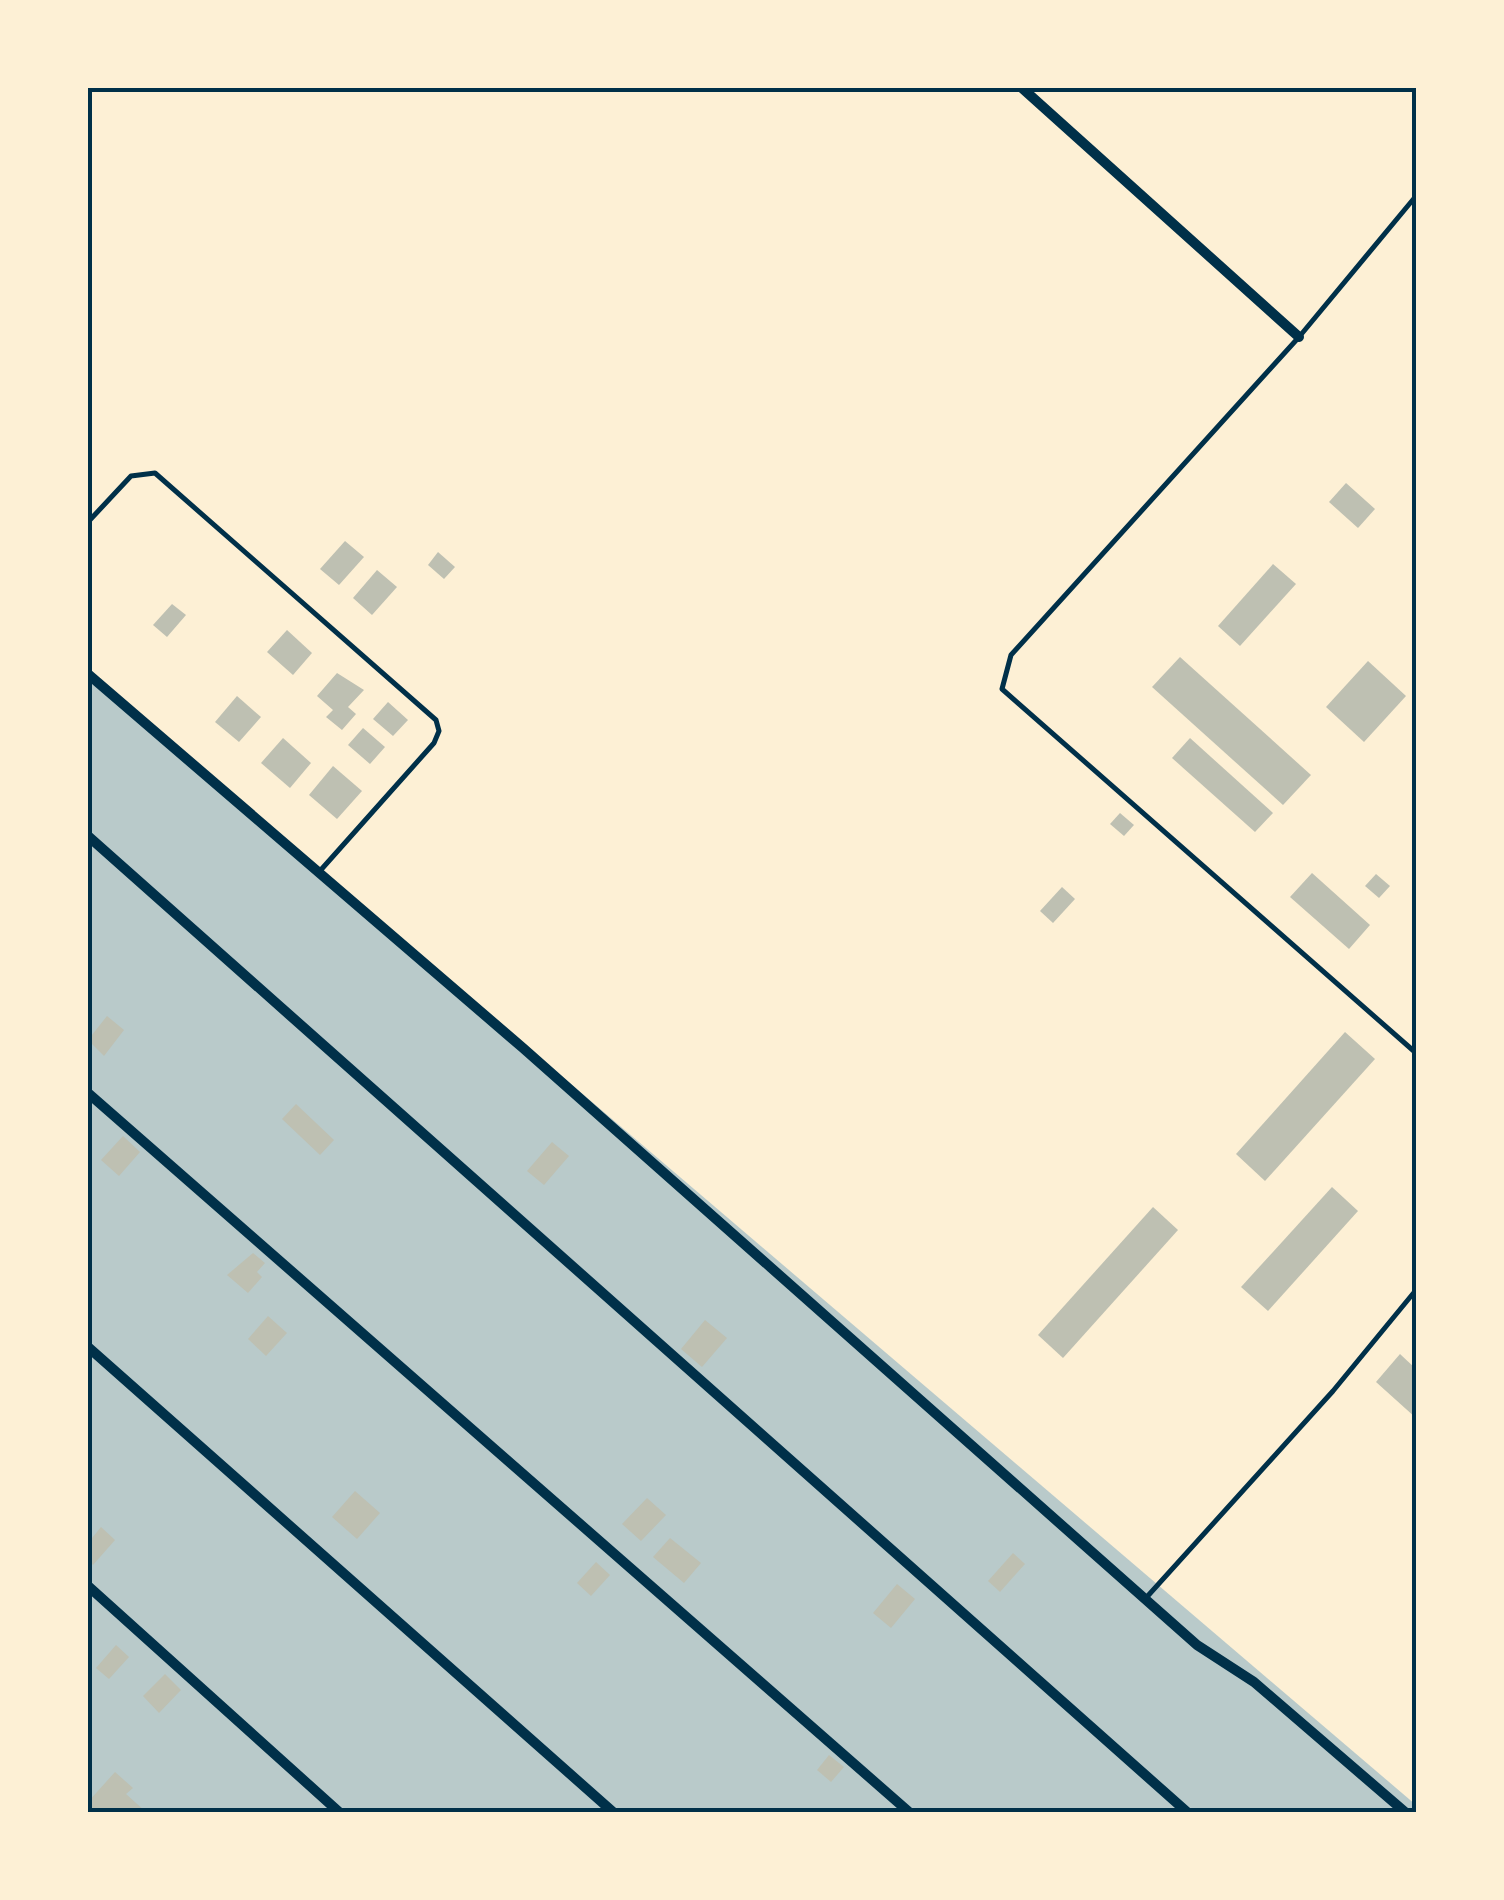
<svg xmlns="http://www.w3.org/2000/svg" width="1504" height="1900" font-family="'DejaVu Sans',sans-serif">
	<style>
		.green { fill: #b9caca }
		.building { fill: #bec0b2 }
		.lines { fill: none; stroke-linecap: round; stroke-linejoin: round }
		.service { stroke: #003049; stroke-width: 5 }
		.minor { stroke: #003049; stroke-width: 10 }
		.neatline { fill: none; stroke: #003049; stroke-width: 4 }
	</style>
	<rect width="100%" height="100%" fill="#fdf0d5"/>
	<polygon class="green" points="88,672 1416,1805 1416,1812 88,1812"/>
	<g class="building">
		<polygon points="1346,483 1375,509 1358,528 1329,502"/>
		<polygon points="345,541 364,557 339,585 320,569"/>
		<polygon points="438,552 455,567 444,579 428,565"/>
		<polygon points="1273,564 1296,584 1240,646 1218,626"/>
		<polygon points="377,570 397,587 372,615 353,598"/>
		<polygon points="172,604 186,615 167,637 153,625"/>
		<polygon points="287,630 312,653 293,675 267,652"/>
		<polygon points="1180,657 1311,775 1283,805 1152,687"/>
		<polygon points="1368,661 1406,696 1364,742 1326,707"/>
		<polygon points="337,673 364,690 348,707 356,714 342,730 326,717 333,710 317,696"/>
		<polygon points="237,696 261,717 239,742 215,722"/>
		<polygon points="388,702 408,720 393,736 373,719"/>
		<polygon points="363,728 385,747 370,764 348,745"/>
		<polygon points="283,738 311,763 290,788 261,763"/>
		<polygon points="1190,738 1273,813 1255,832 1172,758"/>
		<polygon points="333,766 362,791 337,819 309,795"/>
		<polygon points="1120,813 1134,825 1124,836 1110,824"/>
		<polygon points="1312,873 1370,925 1349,949 1290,897"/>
		<polygon points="1376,874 1390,886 1379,898 1365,886"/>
		<polygon points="1062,887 1075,899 1053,923 1040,911"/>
		<polygon points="107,1016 124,1030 104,1056 88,1040"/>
		<polygon points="1345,1032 1375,1059 1265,1181 1236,1154"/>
		<polygon points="296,1104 334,1140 320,1155 282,1119"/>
		<polygon points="123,1136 140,1152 119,1176 101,1160"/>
		<polygon points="552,1142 569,1156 544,1185 527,1171"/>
		<polygon points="1332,1187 1358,1211 1268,1311 1241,1287"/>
		<polygon points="1153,1207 1178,1230 1063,1358 1038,1335"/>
		<polygon points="253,1253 265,1263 257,1272 262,1277 248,1293 227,1275"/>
		<polygon points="268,1316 287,1333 266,1356 248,1339"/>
		<polygon points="705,1320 727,1338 702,1367 681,1349"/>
		<polygon points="1400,1354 1416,1369 1416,1418 1376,1382"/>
		<polygon points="355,1491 380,1513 357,1539 332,1517"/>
		<polygon points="647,1498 666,1515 641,1541 622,1524"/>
		<polygon points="101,1527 115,1540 93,1565 88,1560 88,1543"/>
		<polygon points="670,1538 701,1563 684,1583 653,1557"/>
		<polygon points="1013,1553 1025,1564 1000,1592 988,1581"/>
		<polygon points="596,1562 610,1575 591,1596 577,1583"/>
		<polygon points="897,1584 915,1599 891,1628 873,1613"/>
		<polygon points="116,1645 129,1657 109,1679 96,1668"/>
		<polygon points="165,1674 181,1690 159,1713 143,1696"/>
		<polygon points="829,1755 844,1767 831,1782 817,1770"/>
		<polygon points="115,1772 133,1788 126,1794 146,1812 88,1812 88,1802"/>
	</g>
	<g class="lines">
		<g class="service">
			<polyline points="1416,196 1299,337 1011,655 1002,689 1416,1053"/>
			<polyline points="88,522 131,476 155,473 436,720 439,731 434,743 319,872"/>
			<polyline points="1145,1599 1333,1391 1416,1290"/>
		</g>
		<g class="minor">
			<polyline points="1022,88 1299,337"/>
			<polyline points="88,674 523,1048 1197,1645 1254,1682 1405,1812"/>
			<polyline points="88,836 1187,1812"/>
			<polyline points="88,1093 909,1812"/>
			<polyline points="88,1347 613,1812"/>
			<polyline points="88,1586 339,1812"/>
		</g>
	</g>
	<rect width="1504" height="1900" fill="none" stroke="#fdf0d5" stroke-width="180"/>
	<rect x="90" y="90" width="1324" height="1720" class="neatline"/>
</svg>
